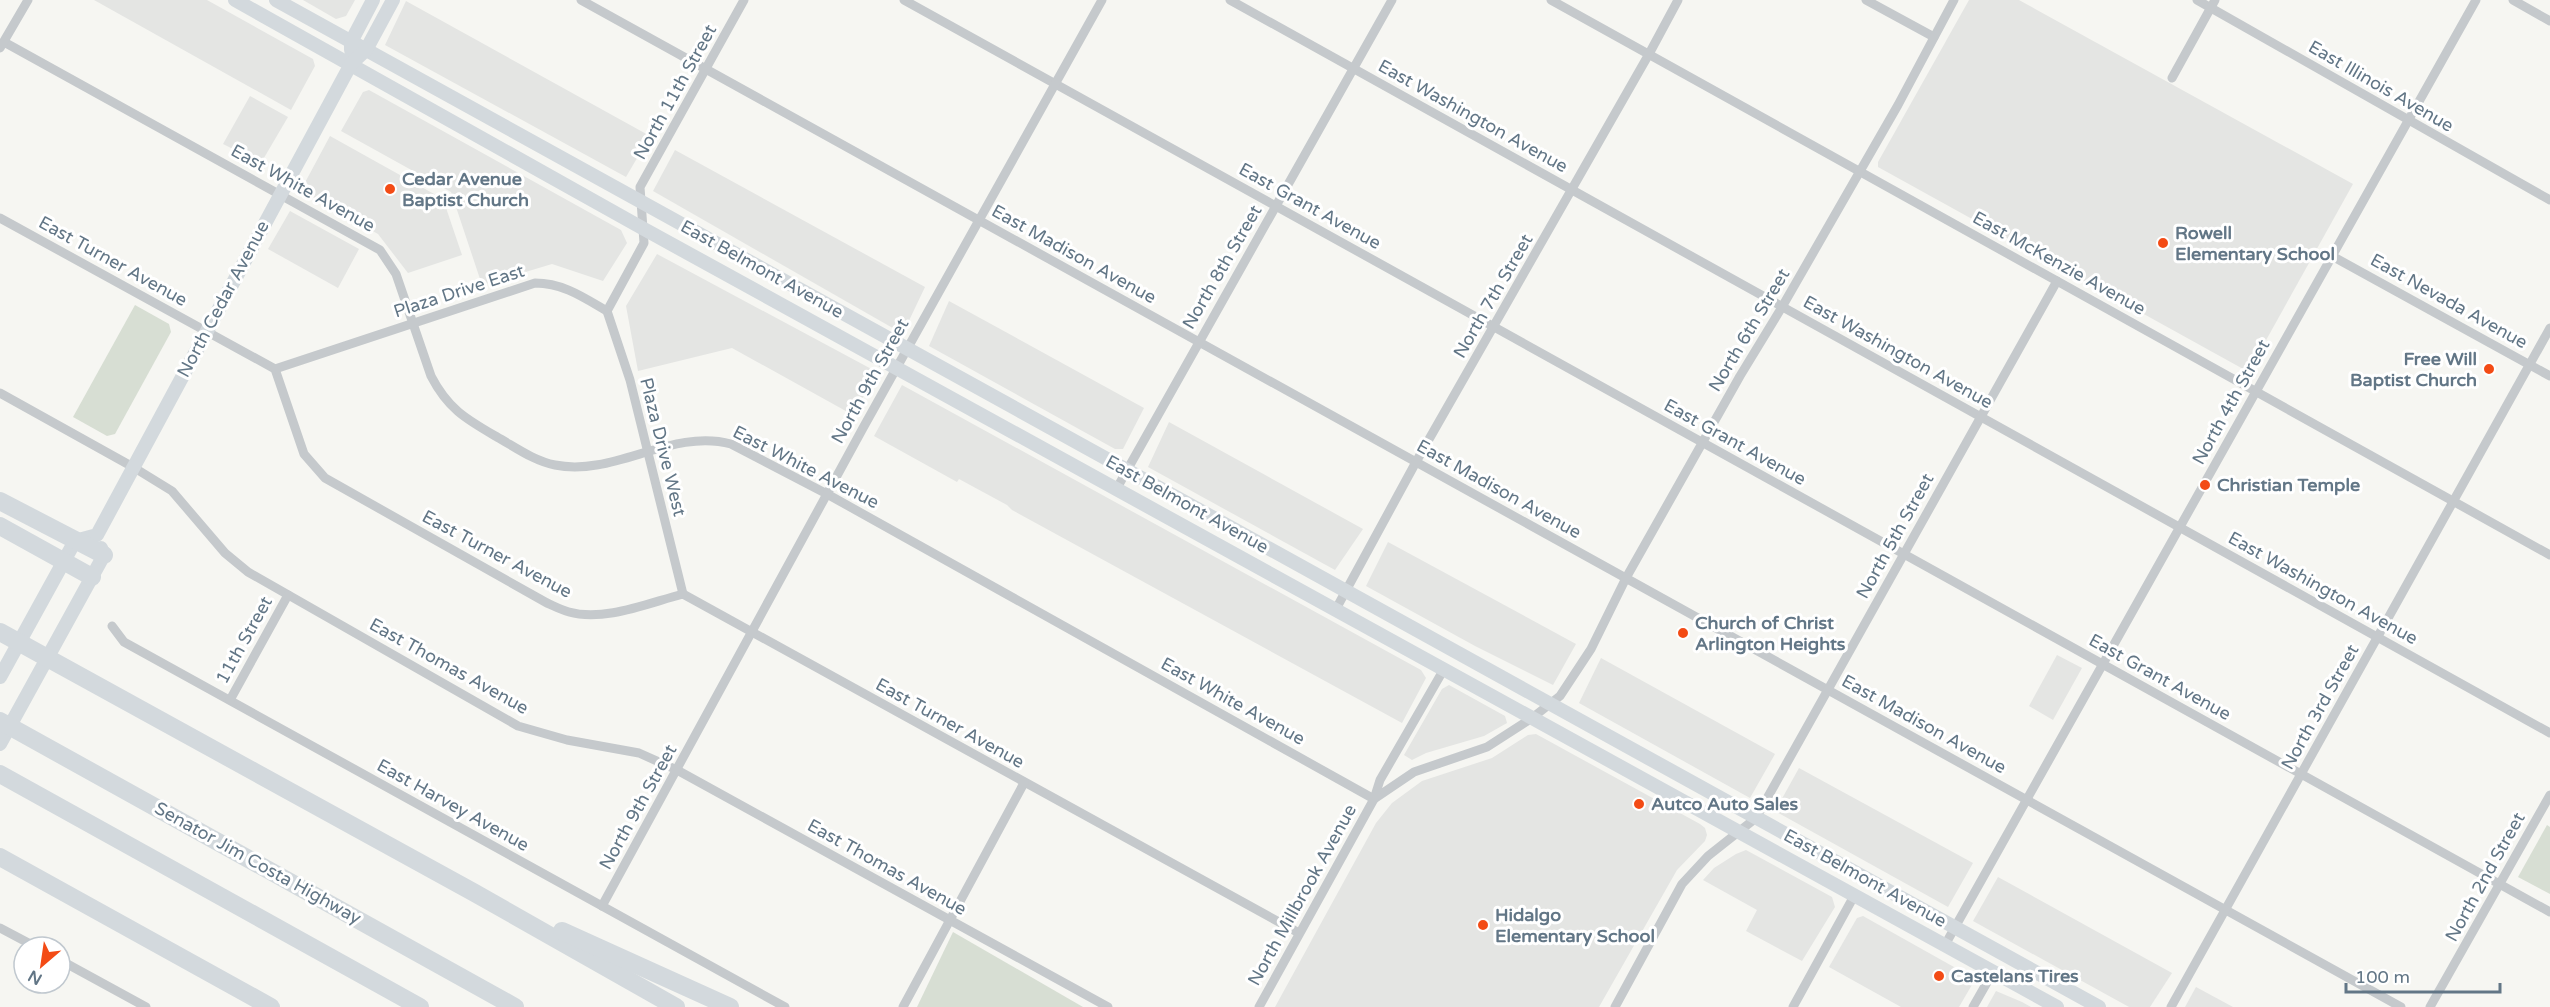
<svg xmlns="http://www.w3.org/2000/svg" width="2550" height="1007" font-family="'Varela Round',sans-serif">
	<style>
		.built { fill: #e4e5e3 }
		.green { fill: #d7ded3 }
		.lines { fill: none; stroke-linecap: round; stroke-linejoin: round }
		.minor { stroke: #c5c9cc; stroke-width: 9 }
		.secondary { stroke: #d3d9dd; stroke-width: 14 }
		.motorway { stroke: #d3d9dd; stroke-width: 18 }
		.poi-dot { fill: #f34b15; stroke: #fff; stroke-width: 2 }
		.labels { text-anchor: middle; dominant-baseline: central; stroke-width: 6; stroke-linejoin: round; paint-order: stroke }
		.street-label { font-size: 18px; fill: #627686; stroke: #fff }
		.poi-label { font-size: 18px; font-weight: bold; fill: #627686; stroke: #fff; text-anchor: start }
	</style>
	<rect width="100%" height="100%" fill="#f6f6f2"/>
	<g class="built">
		<polygon points="94,0 207,0 313,59 315,66 291,110"/>
		<polygon points="303,0 355,0 346,16 336,19"/>
		<polygon points="1969,0 2019,0 2353,184 2250,369 2245,370 1878,167 1878,162"/>
		<polygon points="406,1 650,136 626,177 385,45"/>
		<polygon points="369,90 621,230 627,243 603,281 552,264 482,285 451,192 341,131 363,92"/>
		<polygon points="250,96 288,117 261,163 223,144"/>
		<polygon points="330,136 443,199 462,255 408,273 378,234 301,190"/>
		<polygon points="675,150 925,287 905,329 898,331 653,191"/>
		<polygon points="290,211 359,249 338,288 268,249"/>
		<polygon points="657,254 877,372 853,415 732,348 638,371 626,306"/>
		<polygon points="949,301 1144,408 1123,449 1115,449 929,346"/>
		<polygon points="902,385 1421,670 1426,678 1402,723 1012,510 1007,505 959,479 957,482 874,436"/>
		<polygon points="1169,422 1363,529 1335,570 1148,467"/>
		<polygon points="1388,542 1576,644 1553,685 1475,646 1366,586"/>
		<polygon points="2057,655 2082,668 2053,720 2029,706"/>
		<polygon points="1601,658 1775,754 1750,798 1579,703"/>
		<polygon points="1449,685 1505,716 1507,723 1484,736 1426,753 1412,760 1404,755 1442,689"/>
		<polygon points="1536,734 1700,824 1705,828 1707,835 1705,841 1677,870 1599,1007 1275,1007 1376,823 1392,803 1422,781 1492,758 1528,735"/>
		<polygon points="1799,768 1973,863 1948,907 1775,811"/>
		<polygon points="1746,850 1832,897 1835,907 1802,961 1746,931 1757,910 1703,880 1714,868 1736,854"/>
		<polygon points="1998,877 2172,973 2150,1007 2129,1007 1973,921"/>
		<polygon points="1863,916 1970,976 1973,983 1959,1007 1901,1007 1829,967 1857,918"/>
		<polygon points="2196,987 2233,1007 2185,1007"/>
		<polygon points="1996,991 2022,1002 2031,1007 1987,1007"/>
	</g>
	<g class="green">
		<polygon points="135,305 169,324 171,332 115,434 107,436 73,417"/>
		<polygon points="2547,825 2550,827 2550,894 2518,877"/>
		<polygon points="953,932 1083,1007 917,1007"/>
	</g>
	<g class="lines">
		<g class="minor">
			<polyline points="581,0 2401,1007"/>
			<polyline points="904,0 2550,912"/>
			<polyline points="1230,0 2550,733"/>
			<polyline points="1551,0 2550,555"/>
			<polyline points="1866,0 1934,37"/>
			<polyline points="2197,0 2550,200"/>
			<polyline points="2513,0 2550,21"/>
			<path d="M4,42L380,250L396,274L431,376C448,409 466,419 497,437C515,447 534,461 555,465C615,477 671,428 731,444L827,494L1374,799L1414,772L1487,747L1532,718L1560,696L1591,649L1626,578L1740,376L1782,307L1898,105L1954,0"/>
			<polyline points="0,48 28,0"/>
			<polyline points="2172,78 2215,0"/>
			<path d="M0,218L275,369L304,454L325,478L547,603C554,606 561,610 569,612C604,622 648,603 683,594L1299,933"/>
			<polyline points="2332,256 2550,376"/>
			<polyline points="607,311 644,243 640,187 744,0"/>
			<polyline points="607,311 630,380 683,594"/>
			<path d="M275,369L535,283C563,283 583,297 607,311"/>
			<polyline points="0,393 133,467 172,491 225,553 248,572 518,726 567,740 639,753 677,770 1108,1007"/>
			<polyline points="1117,488 1392,0"/>
			<polyline points="1336,609 1416,462 1649,54 1678,0"/>
			<polyline points="112,626 124,642 785,1007"/>
			<polyline points="230,700 288,595"/>
			<polyline points="602,906 863,428 1102,0"/>
			<polyline points="0,928 36,947"/>
			<polyline points="1945,945 2476,0"/>
			<polyline points="60,960 146,1007"/>
			<polyline points="903,1007 1024,783"/>
			<polyline points="1259,1007 1374,799 1380,780 1444,669"/>
			<polyline points="1615,1007 1682,884 1708,856 1756,818 2057,281"/>
			<polyline points="1793,1007 1854,896"/>
			<polyline points="1973,1007 1993,972"/>
			<polyline points="2171,1007 2550,328"/>
			<polyline points="2430,1007 2550,795"/>
		</g>
		<g class="secondary">
			<polyline points="235,0 644,229 2057,1007"/>
			<polyline points="276,0 2099,1007"/>
			<polyline points="351,50 351,42 373,0"/>
			<polyline points="0,677 75,541 97,535 351,64 366,50 393,0"/>
			<polyline points="0,744 104,555 101,548"/>
		</g>
		<g class="motorway">
			<polyline points="0,501 104,555"/>
			<polyline points="0,526 92,577"/>
			<polyline points="0,632 473,892 676,1007"/>
			<polyline points="0,721 515,1007"/>
			<polyline points="0,774 420,1007"/>
			<polyline points="0,857 271,1007"/>
			<polyline points="562,931 730,1007"/>
		</g>
	</g>
	<g class="poi-dot">
		<circle cx="390" cy="189" r="6"/>
		<circle cx="2163" cy="243" r="6"/>
		<circle cx="2489" cy="369" r="6"/>
		<circle cx="2205" cy="485" r="6"/>
		<circle cx="1683" cy="633" r="6"/>
		<circle cx="1639" cy="804" r="6"/>
		<circle cx="1483" cy="925" r="6"/>
		<circle cx="1939" cy="976" r="6"/>
	</g>
	<g class="labels">
		<g class="street-label">
			<text transform="translate(2381 86) rotate(30)">East Illinois Avenue</text>
			<text transform="translate(675 92) rotate(-61)">North 11th Street</text>
			<text transform="translate(1473 116) rotate(29)">East Washington Avenue</text>
			<text transform="translate(303 188) rotate(29)">East White Avenue</text>
			<text transform="translate(1310 206) rotate(29)">East Grant Avenue</text>
			<text transform="translate(1074 254) rotate(29)">East Madison Avenue</text>
			<text transform="translate(113 261) rotate(29)">East Turner Avenue</text>
			<text transform="translate(2059 263) rotate(29)">East McKenzie Avenue</text>
			<text transform="translate(1222 267) rotate(-60)">North 8th Street</text>
			<text transform="translate(762 269) rotate(29)">East Belmont Avenue</text>
			<text transform="translate(459 291) rotate(-18)">Plaza Drive East</text>
			<text transform="translate(1493 296) rotate(-60)">North 7th Street</text>
			<text transform="translate(223 299) rotate(-62)">North Cedar Avenue</text>
			<text transform="translate(2449 301) rotate(29)">East Nevada Avenue</text>
			<text transform="translate(1749 330) rotate(-59)">North 6th Street</text>
			<text transform="translate(1898 352) rotate(29)">East Washington Avenue</text>
			<text transform="translate(870 381) rotate(-61)">North 9th Street</text>
			<text transform="translate(2231 402) rotate(-61)">North 4th Street</text>
			<text transform="translate(1735 442) rotate(29)">East Grant Avenue</text>
			<text transform="translate(663 447) rotate(76)">Plaza Drive West</text>
			<text transform="translate(806 467) rotate(27)">East White Avenue</text>
			<text transform="translate(1499 489) rotate(29)">East Madison Avenue</text>
			<text transform="translate(1187 504) rotate(29)">East Belmont Avenue</text>
			<text transform="translate(1895 536) rotate(-61)">North 5th Street</text>
			<text transform="translate(497 554) rotate(28)">East Turner Avenue</text>
			<text transform="translate(2323 588) rotate(29)">East Washington Avenue</text>
			<text transform="translate(244 640) rotate(-61)">11th Street</text>
			<text transform="translate(449 666) rotate(29)">East Thomas Avenue</text>
			<text transform="translate(2160 677) rotate(29)">East Grant Avenue</text>
			<text transform="translate(1233 701) rotate(29)">East White Avenue</text>
			<text transform="translate(2320 707) rotate(-61)">North 3rd Street</text>
			<text transform="translate(950 723) rotate(29)">East Turner Avenue</text>
			<text transform="translate(1924 724) rotate(29)">East Madison Avenue</text>
			<text transform="translate(453 805) rotate(29)">East Harvey Avenue</text>
			<text transform="translate(638 807) rotate(-61)">North 9th Street</text>
			<text transform="translate(258 863) rotate(29)">Senator Jim Costa Highway</text>
			<text transform="translate(887 867) rotate(29)">East Thomas Avenue</text>
			<text transform="translate(2485 877) rotate(-61)">North 2nd Street</text>
			<text transform="translate(1865 878) rotate(29)">East Belmont Avenue</text>
			<text transform="translate(1302 895) rotate(-61)">North Millbrook Avenue</text>
		</g>
		<g class="poi-label">
			<text x="402" y="179">Cedar Avenue<tspan x="402" dy="21">Baptist Church</tspan></text>
			<text x="2175" y="233">Rowell<tspan x="2175" dy="21">Elementary School</tspan></text>
			<text x="2477" y="359" text-anchor="end">Free Will<tspan x="2477" dy="21">Baptist Church</tspan></text>
			<text x="2217" y="485">Christian Temple</text>
			<text x="1695" y="623">Church of Christ<tspan x="1695" dy="21">Arlington Heights</tspan></text>
			<text x="1651" y="804">Autco Auto Sales</text>
			<text x="1495" y="915">Hidalgo<tspan x="1495" dy="21">Elementary School</tspan></text>
			<text x="1951" y="976">Castelans Tires</text>
		</g>
	</g>
	<g transform="translate(42 965) rotate(209)"><circle r="28" fill="#ffffff" stroke="#c0c8cf" stroke-width="1.5"/>
	<path d="M0-4.5L10 22L0 15L-10 22Z" fill="#f34b15"/>
	<text y="-9" font-size="16" font-weight="bold" text-anchor="middle" fill="#627686">N</text>
	</g>
	<path d="M2346 983v9h154v-9" fill="none" stroke="#627686" stroke-width="3"/>
	<text x="2355" y="983" font-size="18" fill="#627686" stroke="#ffffff" stroke-width="4.5" paint-order="stroke">100 m</text>
</svg>
